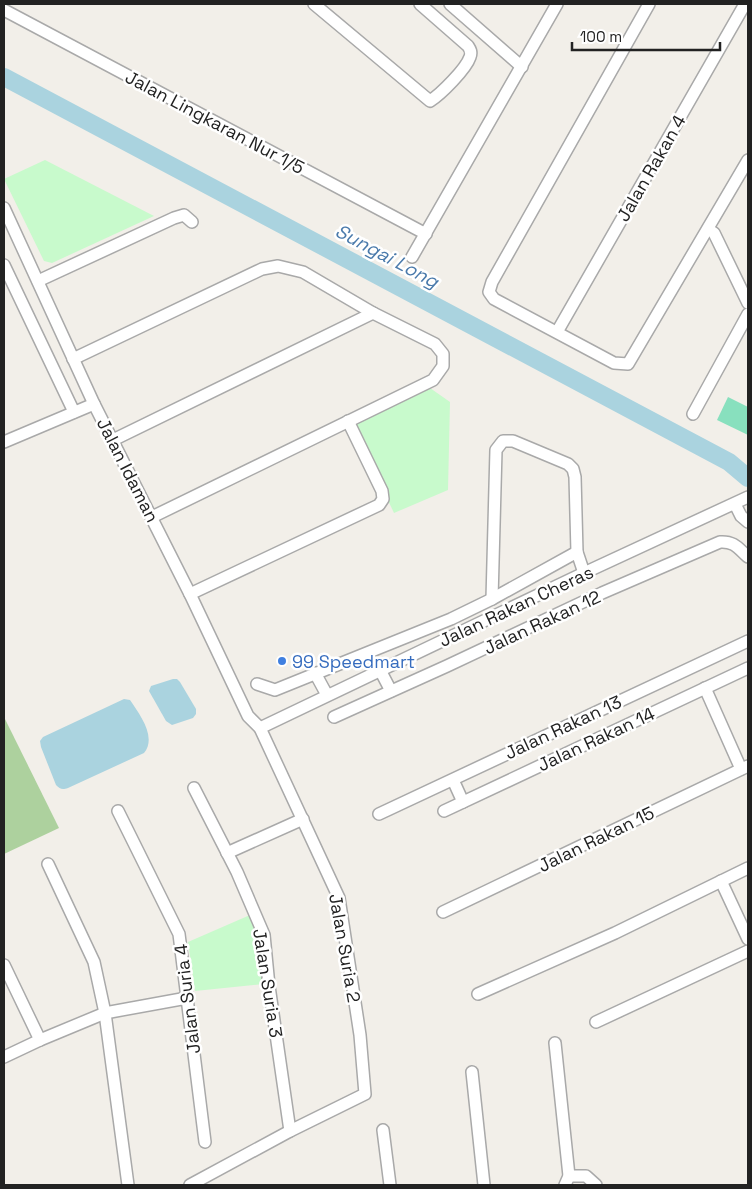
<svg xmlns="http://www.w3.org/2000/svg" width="752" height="1189" font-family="'Space Grotesk',sans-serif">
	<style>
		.forest { fill: #add19e }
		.park { fill: #c8facc }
		.pitch { fill: #88e0be }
		.water { fill: #aad3df }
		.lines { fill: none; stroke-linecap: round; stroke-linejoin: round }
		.river { stroke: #aad3df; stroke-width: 18 }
		.minor-casing { stroke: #a9a9a9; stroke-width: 14 }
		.minor { stroke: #fff; stroke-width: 11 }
		.shop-dot { fill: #3f7fe0; stroke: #fff; stroke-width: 2 }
		.labels { text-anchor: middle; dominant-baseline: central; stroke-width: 5; stroke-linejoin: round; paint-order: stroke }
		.street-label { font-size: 18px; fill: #222; stroke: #fff }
		.shop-label { font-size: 18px; fill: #366cbe; stroke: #fff; text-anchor: start }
		.water-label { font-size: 19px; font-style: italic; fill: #4a7aab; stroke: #fff }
	</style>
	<rect width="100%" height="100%" fill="#f2efe9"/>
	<polygon class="forest" points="4,717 59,828 4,854"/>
	<g class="park">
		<polygon points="45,160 154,216 52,263 44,261 4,179"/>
		<polygon points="430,388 450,402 448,490 394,513 352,424"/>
		<polygon points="250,915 259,935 264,984 195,991 188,942"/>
	</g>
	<polygon class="pitch" points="728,397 748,407 748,435 717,420"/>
	<g class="water">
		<polygon points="173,679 177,679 180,682 196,709 196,714 193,718 172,725 166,721 149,691 151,686"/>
		<path d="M124,699L130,700C140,715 157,737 144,753L68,788C62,790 60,789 56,785L41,747L40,741L43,737Z"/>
	</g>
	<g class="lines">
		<polyline class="river" points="4,77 729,462 748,478"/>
		<defs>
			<g id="minor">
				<path d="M314,4L430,101C441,94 466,69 470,57C472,52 470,49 468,46L420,4"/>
				<polyline points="450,4 522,67"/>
				<polyline points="649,4 492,282 489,292 494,299 614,363 628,364 748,160"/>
				<polyline points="4,10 426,234"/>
				<polyline points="4,208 94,404 190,594 248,716 260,728 339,898 360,1035 365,1094 290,1131 190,1185"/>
				<polyline points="708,229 714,233 748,303"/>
				<polyline points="412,257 557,4"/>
				<polyline points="4,265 74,412"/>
				<polyline points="38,281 174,218 184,215 192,222"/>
				<polyline points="557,332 745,4"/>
				<polyline points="73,359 262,269 278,266 303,272 373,313 435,344 443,354 443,366 433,380 152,517"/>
				<polyline points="693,414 748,314"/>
				<polyline points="113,440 373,313"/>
				<polyline points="4,442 94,404"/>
				<polyline points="735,504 741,516 748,522"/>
				<polyline points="190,594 379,505 383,499 382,491 348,421"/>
				<polyline points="492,599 496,450 503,441 513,441 568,464 573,469 575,477 577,552 584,573"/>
				<polyline points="380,670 391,691"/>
				<polyline points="315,673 327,695"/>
				<polyline points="257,684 275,690 451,619 492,599 577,552"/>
				<polyline points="705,688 741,769"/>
				<path d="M334,717L447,666L602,593L720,542C734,541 738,548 748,557"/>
				<polyline points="260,728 584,573 748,497"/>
				<polyline points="453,780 463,802"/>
				<polyline points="194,788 237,872 264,935 269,986 290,1131"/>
				<polyline points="118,811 179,934 205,1142"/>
				<polyline points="444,811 748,668"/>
				<polyline points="379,814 748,641"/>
				<polyline points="227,853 303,819"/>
				<polyline points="48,864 94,962 105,1013 128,1185"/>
				<polyline points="721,881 748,939"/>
				<polyline points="443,912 748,766"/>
				<polyline points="4,965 40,1040"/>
				<polyline points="478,994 615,933 748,868"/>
				<polyline points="596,1022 748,951"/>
				<polyline points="555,1043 569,1176 565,1185"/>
				<polyline points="4,1057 40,1040 105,1013 187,998"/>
				<polyline points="472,1072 484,1185"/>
				<polyline points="383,1130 390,1185"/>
				<polyline points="569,1176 586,1176 596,1185"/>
			</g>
		</defs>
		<use href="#minor" class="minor-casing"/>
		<use href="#minor" class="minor"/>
	</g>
	<circle class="shop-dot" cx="282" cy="661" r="5"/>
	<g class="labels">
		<g class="street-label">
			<text transform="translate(215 122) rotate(28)">Jalan Lingkaran Nur 1/5</text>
			<text transform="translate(651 168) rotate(-60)">Jalan Rakan 4</text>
			<text transform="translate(128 470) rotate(63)">Jalan Idaman</text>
			<text transform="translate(516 606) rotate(-25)">Jalan Rakan Cheras</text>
			<text transform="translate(542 622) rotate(-25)">Jalan Rakan 12</text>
			<text transform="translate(563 727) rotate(-25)">Jalan Rakan 13</text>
			<text transform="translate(596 739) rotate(-25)">Jalan Rakan 14</text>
			<text transform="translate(596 839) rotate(-26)">Jalan Rakan 15</text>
			<text transform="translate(345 948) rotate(80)">Jalan Suria 2</text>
			<text transform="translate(268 983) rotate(81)">Jalan Suria 3</text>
			<text transform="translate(187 999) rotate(-97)">Jalan Suria 4</text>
		</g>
		<g class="shop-label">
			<text x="292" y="661">99 Speedmart</text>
		</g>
		<g class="water-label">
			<text transform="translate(387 256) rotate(28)">Sungai Long</text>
		</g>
	</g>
	<rect width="752" height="1189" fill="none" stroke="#222222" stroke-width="10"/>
	<path d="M572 42v8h148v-8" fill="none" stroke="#222222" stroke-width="2.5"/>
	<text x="580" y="42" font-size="15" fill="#222222" stroke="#ffffff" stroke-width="4" paint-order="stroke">100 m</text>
</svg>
